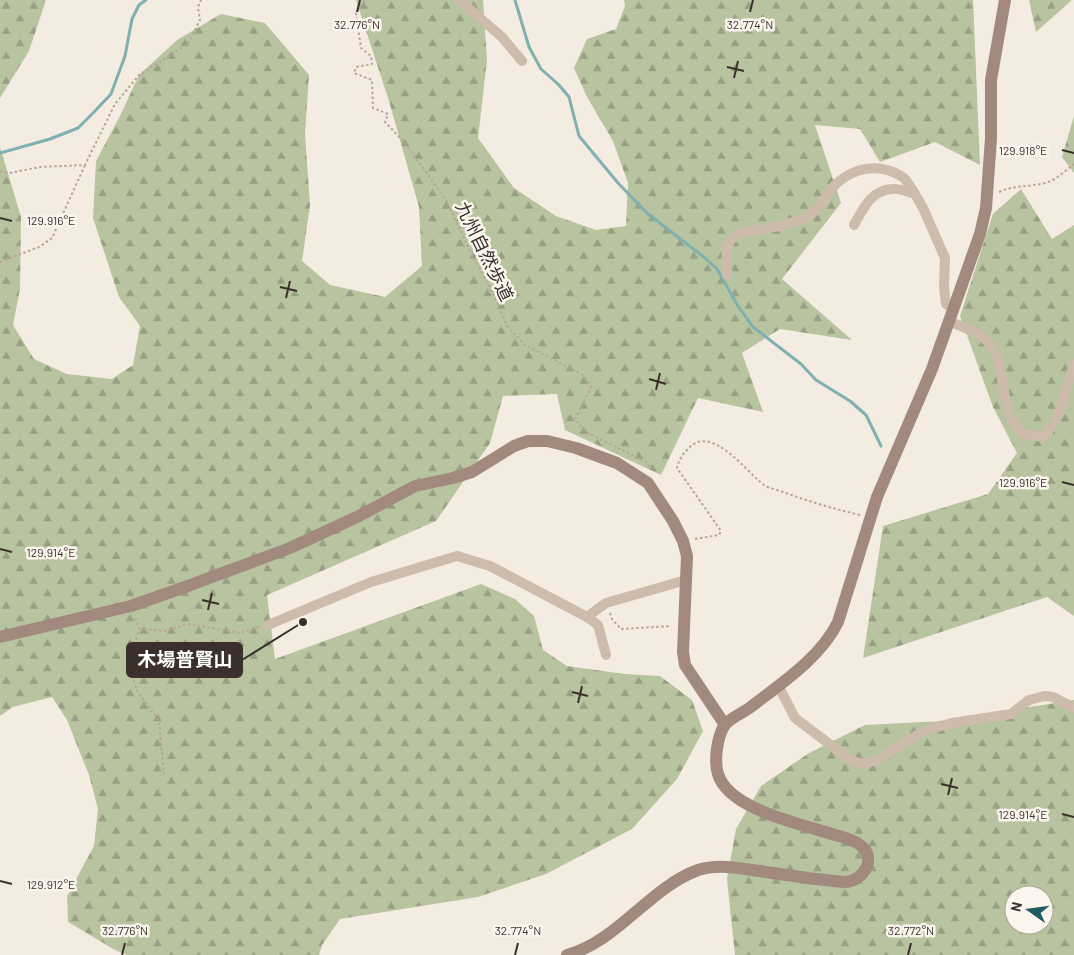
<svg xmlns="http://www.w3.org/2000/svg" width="1074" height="955" font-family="Barlow,'Noto Sans JP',sans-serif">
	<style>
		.forest { fill: url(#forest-firs); fill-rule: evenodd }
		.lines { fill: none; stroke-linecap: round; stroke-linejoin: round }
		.stream { stroke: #7fb0b2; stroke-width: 3 }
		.path { stroke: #b9a596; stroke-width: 2; stroke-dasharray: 2.5 2.5; stroke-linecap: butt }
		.street { stroke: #cdbbac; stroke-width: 10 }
		.secondary { stroke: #a18a7d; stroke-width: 12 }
		.ticks { fill: none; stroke: #3b302b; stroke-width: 2 }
		.labels { text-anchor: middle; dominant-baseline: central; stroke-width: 5; stroke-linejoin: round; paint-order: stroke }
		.street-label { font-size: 18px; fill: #3b302b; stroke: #fbf5ee }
		.ticks-label { font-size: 12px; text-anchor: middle; fill: #3b302b; stroke: #fbf5ee; stroke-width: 5; stroke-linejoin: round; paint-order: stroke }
		.leader { fill: none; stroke: #3b302b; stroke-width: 2 }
		.callout-dot { fill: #3b302b; stroke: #fbf5ee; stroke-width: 2 }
		.callout { fill: #3b302b; stroke: #3b302b; stroke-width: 2 }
		.callout-label { font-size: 19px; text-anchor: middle; font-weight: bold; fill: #fff }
	</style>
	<defs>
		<pattern id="forest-firs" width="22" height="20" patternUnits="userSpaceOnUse" patternTransform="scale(1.25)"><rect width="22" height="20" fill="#b8c4a0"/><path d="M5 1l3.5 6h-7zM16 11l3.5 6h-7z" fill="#97a083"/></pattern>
	</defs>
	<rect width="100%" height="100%" fill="#f4ebe1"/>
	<g class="forest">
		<polygon points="0,0 46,0 29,51 0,98"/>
		<polygon points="356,0 483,0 487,60 478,138 514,188 556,216 596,230 626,226 628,183 613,141 587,97 574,68 587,39 616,29 625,6 624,0 973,0 980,165 935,142 880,162 860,129 815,125 841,203 782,279 852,340 780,329 742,353 763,412 698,398 661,475 565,430 557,394 503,396 490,443 436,521 267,595 275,659 481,584 515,599 534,616 543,650 567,666 625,674 660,676 692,700 703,731 677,779 632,829 546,874 478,897 340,919 322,945 319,955 127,955 115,950 68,922 67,896 94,846 98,809 89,775 67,720 52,697 13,707 0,716 0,147 21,217 20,289 13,325 34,359 67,374 112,379 133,365 140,326 119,297 93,218 96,161 120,116 139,75 177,40 221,14 265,23 309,75 305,134 310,205 302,261 330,285 385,297 422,266 419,207 389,101"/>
		<polygon points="1029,0 1072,0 1036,32"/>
		<polygon points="1074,116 1074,173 1062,157"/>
		<polygon points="1021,189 1052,239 1074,225 1074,616 1047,597 863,658 883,526 988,494 1017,453 993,407 960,316 993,214"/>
		<path d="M1074,700V955H735L727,879L736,829L761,786L809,753L865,725L944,721ZM1014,895H1044V925H1014Z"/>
	</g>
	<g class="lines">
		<g class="stream">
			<polyline points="515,0 529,47 541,69 559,85 569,97 579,136 618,183 647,213 705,258 717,269 738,306 753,327 801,364 816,380 850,401 866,415 881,446"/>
			<polyline points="0,153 50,139 78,128 94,112 111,94 125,56 132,19 139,5 146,0"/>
		</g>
		<g class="path">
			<polyline points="364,0 356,13 361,48 371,56 372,64 356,67 354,73 372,80 373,108 388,114 385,122 405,143 446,200 470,251 494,295 507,326 525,345 583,375 591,387 575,419 586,432 648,463 650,469"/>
			<polyline points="0,171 10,173 40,167 85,165 115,104 139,75 188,44 200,20 198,7 201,0"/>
			<path d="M999,192C1014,185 1029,187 1045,183C1056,180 1065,171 1074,164"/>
			<polyline points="0,262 39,247 52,238 85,165"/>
			<path d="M695,539L719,535L721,531L677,468C679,459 684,452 691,446C714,426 748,474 764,485C770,489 779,490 786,493C810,502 835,509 860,515"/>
			<polyline points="610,613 612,619 621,629 671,626"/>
			<polyline points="135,618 139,629 129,663 137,691 159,721 164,774"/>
			<polyline points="139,629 166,631 187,624 240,633 259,627"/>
		</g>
		<g class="street">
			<polyline points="459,0 502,37 522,61"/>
			<path d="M854,225C863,209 871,190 892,189C899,188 908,192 915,194L923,208L945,258L944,287L946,304L954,309"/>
			<path d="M727,275C728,262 722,248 733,238C741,230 758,231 769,228C781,226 795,222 806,217C820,211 826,193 837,183C855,167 880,163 901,176C907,179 911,188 915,194"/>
			<path d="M949,321C962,327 977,331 987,341C1006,361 1000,396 1011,419C1014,424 1019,429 1023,434L1044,437L1053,424L1061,408L1074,364"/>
			<polyline points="587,617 598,625 606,655"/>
			<polyline points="268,625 371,582 457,556 490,566 587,617 606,603 686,580"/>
			<polyline points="778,685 795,718 852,761 864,764 877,760 917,735 933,728 952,723 1011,714 1029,700 1045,696 1053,697 1074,708"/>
		</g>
		<g class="secondary">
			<polyline points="0,637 131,606 185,587 290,548 359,516 415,486 453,478 472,472 514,446 528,441 547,441 576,448 617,463 648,483 673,521 683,541 687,556 683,652 685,665 725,725"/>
			<path d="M567,955C617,942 649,888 698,870C719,863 745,869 766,872C792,876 819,880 845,882C865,881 877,856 860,845C852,839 841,837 832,834C801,824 728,809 718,774C714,761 717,738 724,726C728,719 745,712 752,706C782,683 821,657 838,622L877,497L932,369L980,234L986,208L991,138V80L1005,0"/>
		</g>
	</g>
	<path class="ticks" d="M357,12L360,0M750,12L753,0M727,67L744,71M734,78L738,61M1062,150L1074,153M0,218L12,221M280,287L297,291M286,298L290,281M649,379L666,384M656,390L660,373M1062,482L1074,485M0,549L12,552M202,600L219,604M208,610L212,593M572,692L588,696M578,703L582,686M941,784L958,788M948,795L952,778M1062,814L1074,817M0,881L12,884M122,955L125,943M515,955L518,943M908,955L911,943"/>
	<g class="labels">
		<g class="street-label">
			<text transform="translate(485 251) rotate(64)">九州自然歩道</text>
		</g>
	</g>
	<g class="ticks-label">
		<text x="357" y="29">32.776°N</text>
		<text x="750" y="29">32.774°N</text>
		<text x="1023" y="155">129.918°E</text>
		<text x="51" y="225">129.916°E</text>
		<text x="1023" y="487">129.916°E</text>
		<text x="51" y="557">129.914°E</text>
		<text x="1023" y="819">129.914°E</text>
		<text x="51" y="889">129.912°E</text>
		<text x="125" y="935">32.776°N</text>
		<text x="518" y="935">32.774°N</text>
		<text x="911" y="935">32.772°N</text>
	</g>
	<path class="leader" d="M303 622L242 660"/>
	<circle class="callout-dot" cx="303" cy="622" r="5"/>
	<rect class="callout" x="127" y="643" width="115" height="34" rx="5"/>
	<g class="callout-label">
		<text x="185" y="666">木場普賢山</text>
	</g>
	<g transform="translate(1029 910) rotate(284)"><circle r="24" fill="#fbf5ee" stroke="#aea6a0"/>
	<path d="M0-4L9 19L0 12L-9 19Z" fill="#1f5a5e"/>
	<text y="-8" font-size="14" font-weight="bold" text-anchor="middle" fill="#3b302b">N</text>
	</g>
</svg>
